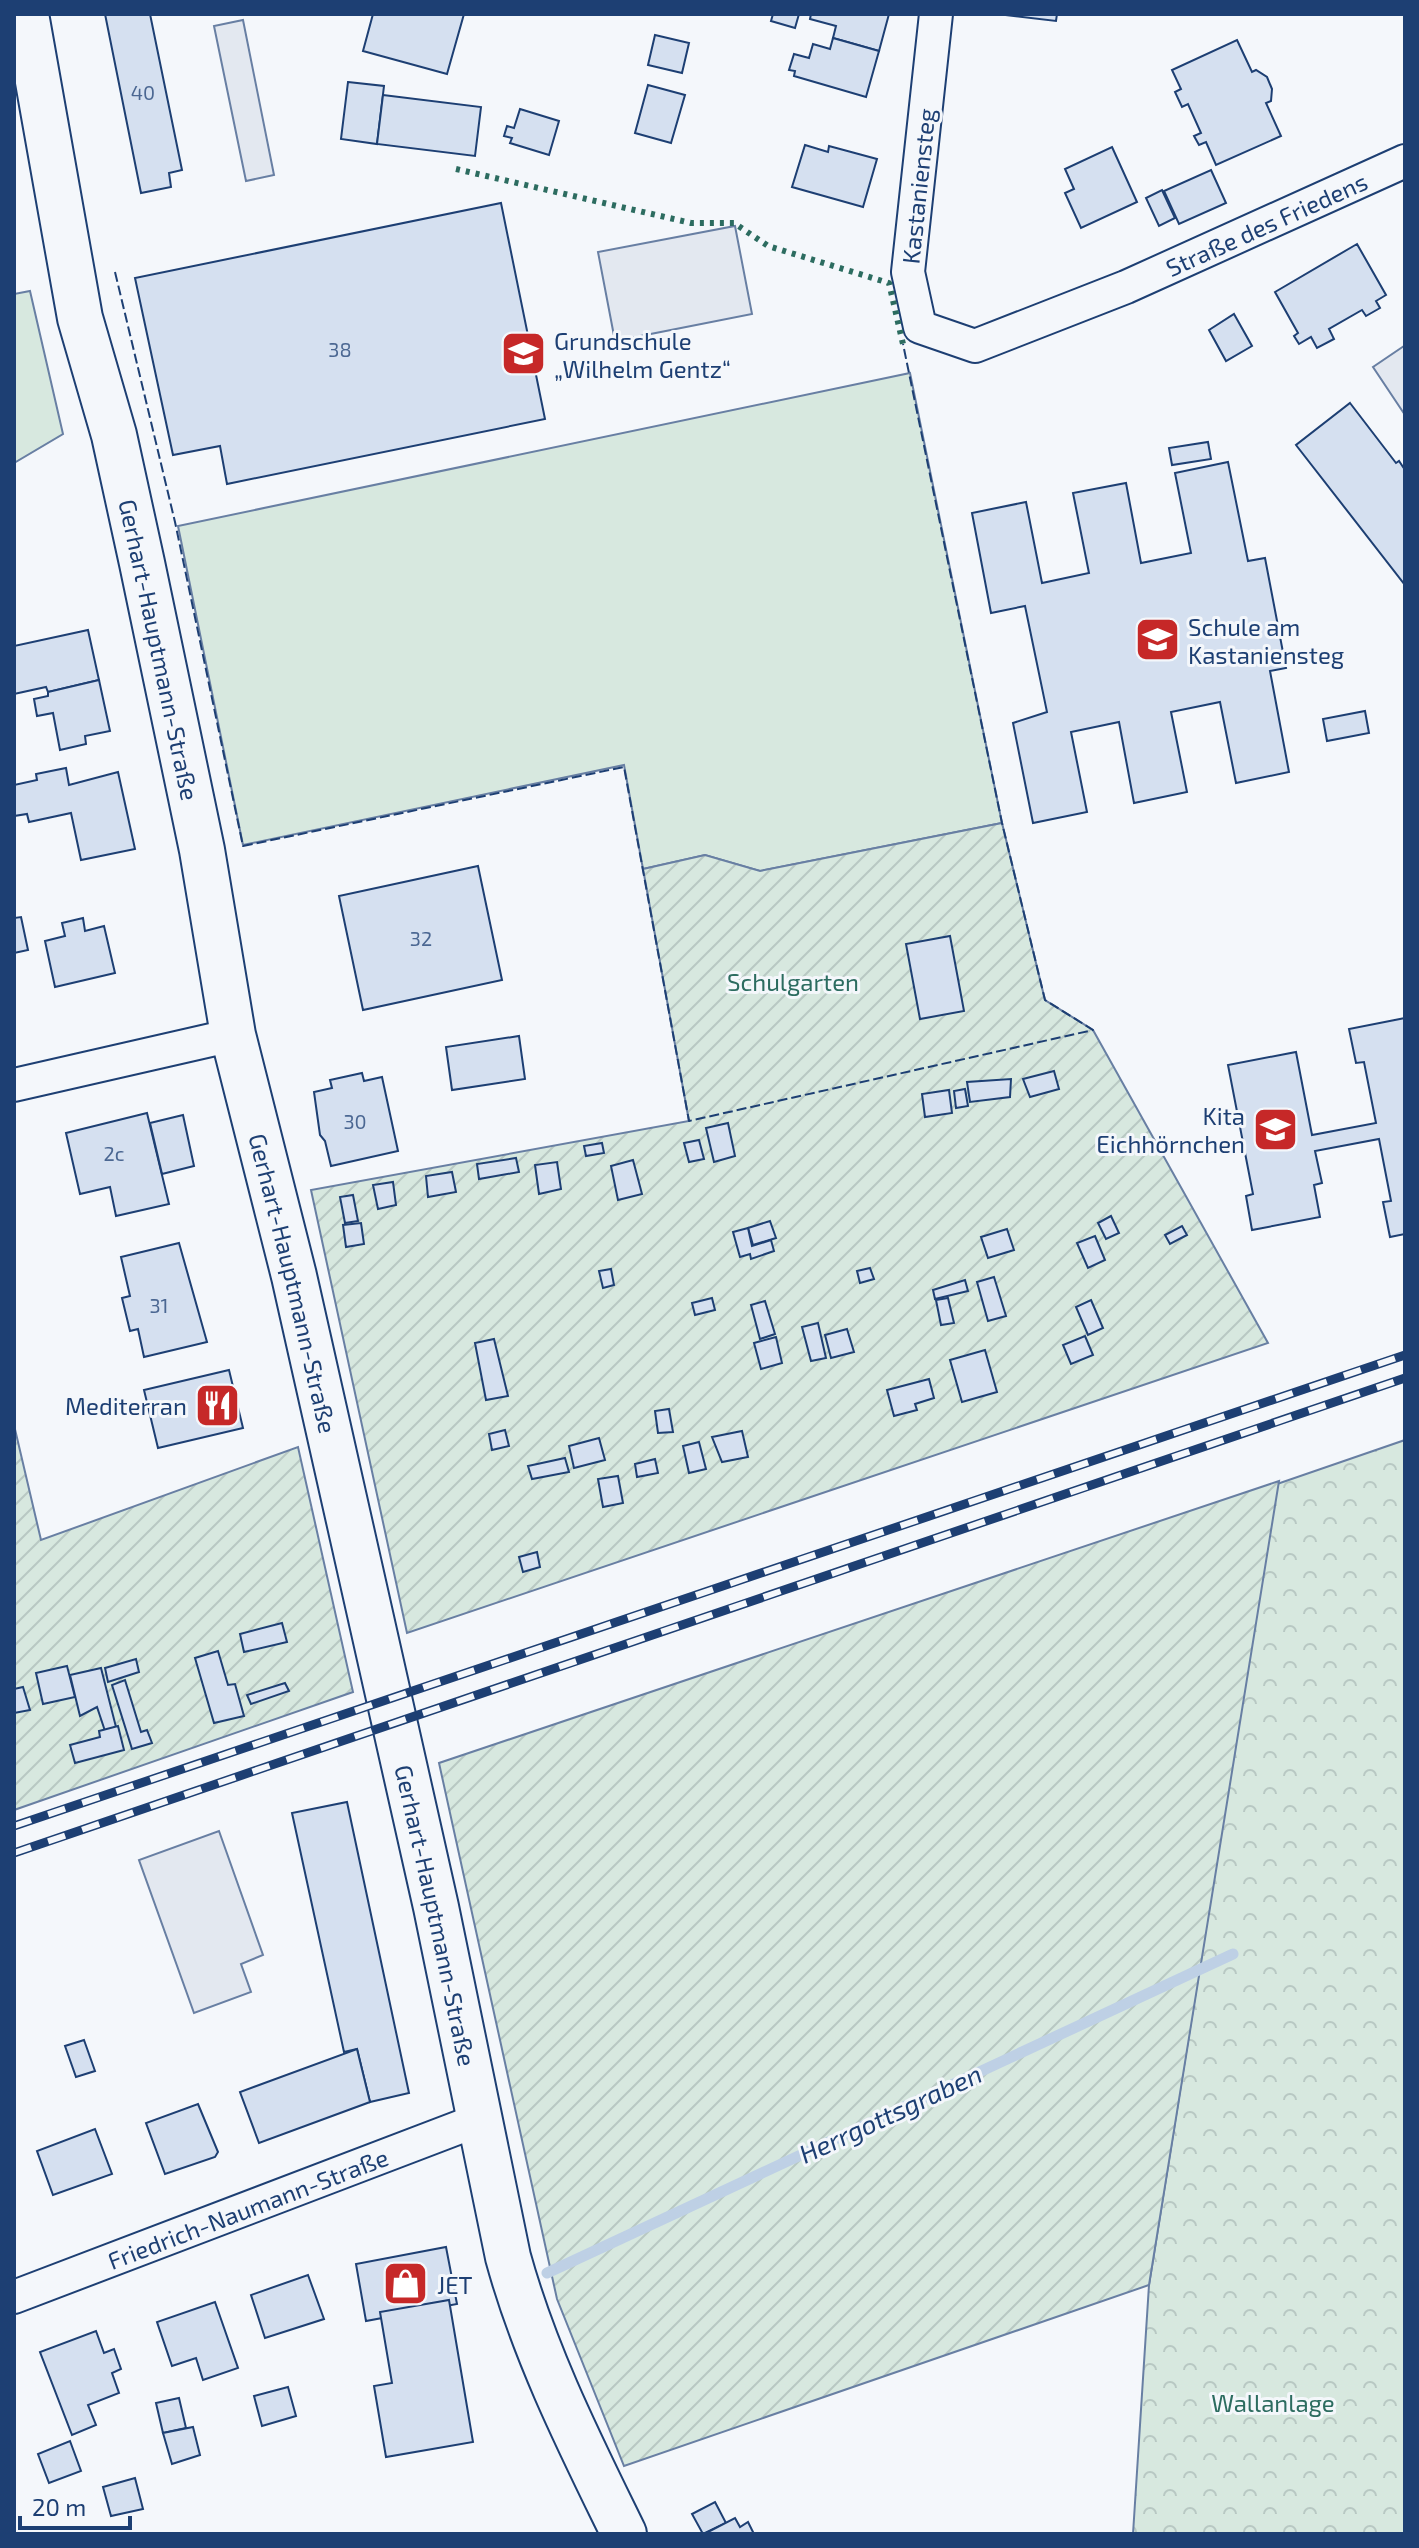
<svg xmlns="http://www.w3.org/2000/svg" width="1419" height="2548" font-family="'Exo 2',sans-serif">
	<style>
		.grass { fill: #d7e8df; stroke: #687fa3; stroke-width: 2 }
		.park { fill: url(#park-crowns); stroke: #687fa3; stroke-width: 2 }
		.garden { fill: url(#garden-furrows); stroke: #687fa3; stroke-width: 2 }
		.parking { fill: #e3e8f0; stroke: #687fa3; stroke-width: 2 }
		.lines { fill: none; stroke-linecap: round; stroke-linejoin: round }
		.stream { stroke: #bed0e5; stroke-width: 11 }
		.building { fill: #d5e0f0; stroke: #1d3f73; stroke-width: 2 }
		.minor-casing { stroke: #1d3f73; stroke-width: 36 }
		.primary-casing { stroke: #1d3f73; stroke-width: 48 }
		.minor { stroke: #f4f7fb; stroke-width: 32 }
		.primary { stroke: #f4f7fb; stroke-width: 44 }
		.rail-casing { stroke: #1d3f73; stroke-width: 9 }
		.rail { stroke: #f4f7fb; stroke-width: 6; stroke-dasharray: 18; stroke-linecap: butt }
		.hedge { stroke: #2c6c60; stroke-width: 6; stroke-dasharray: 4 6; stroke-linecap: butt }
		.fence { stroke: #1d3f73; stroke-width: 2; stroke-dasharray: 10 4; stroke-linecap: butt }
		.labels { text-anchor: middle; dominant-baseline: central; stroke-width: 6; stroke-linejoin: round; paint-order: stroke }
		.number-label { font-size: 20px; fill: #4b6792 }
		.street-label { font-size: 24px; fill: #1d3f73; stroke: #f4f7fb }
		.poi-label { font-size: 24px; fill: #1d3f73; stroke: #f4f7fb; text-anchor: start }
		.park-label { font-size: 24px; fill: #2c6c60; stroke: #f4f7fb }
		.water-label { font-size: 26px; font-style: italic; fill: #1d3f73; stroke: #f4f7fb }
	</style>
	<defs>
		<pattern id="park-crowns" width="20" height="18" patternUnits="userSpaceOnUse" patternTransform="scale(2)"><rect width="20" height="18" fill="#d7e8df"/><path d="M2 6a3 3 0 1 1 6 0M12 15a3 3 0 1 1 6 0" fill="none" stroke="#b8c8c3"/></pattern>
		<pattern id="garden-furrows" width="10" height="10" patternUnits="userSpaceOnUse" patternTransform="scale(2)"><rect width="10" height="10" fill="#d7e8df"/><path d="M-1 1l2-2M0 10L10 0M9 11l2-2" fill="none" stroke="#b8c8c3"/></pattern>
	</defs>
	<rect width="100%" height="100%" fill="#f4f7fb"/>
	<g class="grass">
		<polygon points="30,291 63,434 14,463 14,294"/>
		<polygon points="910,373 1002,823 760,871 705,855 643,869 624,765 243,845 178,526"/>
	</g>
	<polygon class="park" points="1405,1440 1405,2534 1133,2534 1149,2285 1277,1484"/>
	<g class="garden">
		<polygon points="1002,823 1045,1000 1093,1030 1268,1343 407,1633 311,1190 689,1121 643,869 705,855 760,871"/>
		<polygon points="14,1425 41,1540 298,1447 353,1692 14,1810"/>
		<polygon points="1279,1481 1149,2285 624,2466 557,2299 439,1763"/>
	</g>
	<g class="parking">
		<polygon points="243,20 274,175 246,181 214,26"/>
		<polygon points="735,226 752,314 615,341 598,252"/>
		<polygon points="1404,346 1405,347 1405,415 1373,367"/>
		<polygon points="219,1831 263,1955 241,1964 251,1992 194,2013 139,1860"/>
	</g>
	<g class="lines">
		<polyline class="stream" points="547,2273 1233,1954"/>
	</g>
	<g class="building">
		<polygon points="105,14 150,14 182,170 169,173 171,187 141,193"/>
		<polygon points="373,14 464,14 447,74 363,51"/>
		<polygon points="773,14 799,14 795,28 771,21"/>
		<polygon points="811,14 889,14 879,51 833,38 836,26 810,19"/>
		<polygon points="997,14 1057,14 1056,21"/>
		<polygon points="655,35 689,43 682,73 648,65"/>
		<polygon points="833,38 879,51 866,97 794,76 795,71 789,70 794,54 809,58 813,44 830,49"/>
		<polygon points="1237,40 1252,72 1256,70 1267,77 1272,89 1271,101 1266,103 1281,136 1216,165 1206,142 1199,145 1194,136 1201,133 1188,104 1182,107 1175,92 1181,89 1172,70"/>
		<polygon points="348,82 384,86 377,144 341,139"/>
		<polygon points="648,85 685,95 671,143 635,133"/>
		<polygon points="383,95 481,107 475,156 377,144"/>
		<polygon points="520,109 559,121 549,155 510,143 512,138 504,136 507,126 514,128"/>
		<polygon points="805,145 828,152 829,146 877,159 863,207 792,187"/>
		<polygon points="1112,147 1137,202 1081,228 1065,193 1074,189 1065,169"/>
		<polygon points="1211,170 1226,203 1179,224 1164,191"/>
		<polygon points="1162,190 1175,218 1159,226 1146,198"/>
		<polygon points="501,203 545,419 227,484 220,446 173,455 135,278"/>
		<polygon points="1357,244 1386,295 1376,301 1380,308 1366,316 1362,310 1329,329 1334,339 1317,348 1311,337 1299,344 1294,336 1298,333 1275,292"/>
		<polygon points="1234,314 1252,346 1226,361 1209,330"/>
		<polygon points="1350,403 1396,463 1399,461 1405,470 1405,585 1296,445"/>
		<polygon points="1208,442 1211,459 1172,465 1169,448"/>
		<polygon points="1228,462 1248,561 1265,558 1286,668 1270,671 1289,772 1236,783 1220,702 1171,712 1187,792 1134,803 1119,722 1071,732 1087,812 1033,823 1013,723 1047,712 1025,606 991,613 972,513 1026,502 1042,583 1089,573 1073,493 1126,483 1141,563 1191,553 1175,473"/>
		<polygon points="88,630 99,680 48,692 46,687 14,694 14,646"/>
		<polygon points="99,680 110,731 85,736 86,744 60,750 53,713 37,716 34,699 48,696 48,692"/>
		<polygon points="1365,711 1369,733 1327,741 1323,719"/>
		<polygon points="66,768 69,785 118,772 135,849 81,860 71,813 29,822 27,814 14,816 14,785 37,780 36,774"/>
		<polygon points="478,866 502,980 363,1010 339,896"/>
		<polygon points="21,917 28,950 14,953 14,918"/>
		<polygon points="83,918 85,931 104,926 115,973 55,987 45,941 65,936 62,923"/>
		<polygon points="950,936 964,1011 920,1019 906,944"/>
		<polygon points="1405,1018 1405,1234 1390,1237 1383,1202 1391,1201 1379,1139 1315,1151 1322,1183 1314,1185 1320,1217 1252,1230 1246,1196 1253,1194 1228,1065 1296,1052 1312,1135 1376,1123 1364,1062 1356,1063 1349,1029"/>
		<polygon points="519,1036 525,1079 452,1090 446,1047"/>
		<polygon points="1054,1071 1059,1089 1030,1097 1023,1079"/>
		<polygon points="362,1073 364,1081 382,1077 398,1151 331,1166 325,1141 320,1135 314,1092 332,1088 330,1080"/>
		<polygon points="1011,1079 1010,1097 970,1102 967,1082"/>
		<polygon points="965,1089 968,1106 956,1108 954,1091"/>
		<polygon points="949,1090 952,1113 925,1117 922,1094"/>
		<polygon points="147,1113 169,1204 116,1216 110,1187 80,1194 66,1133"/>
		<polygon points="183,1115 194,1166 162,1174 150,1123"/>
		<polygon points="728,1123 735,1156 714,1162 706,1128"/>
		<polygon points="699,1140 704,1159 689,1162 684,1143"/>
		<polygon points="602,1143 604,1153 586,1156 584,1146"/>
		<polygon points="516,1158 519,1172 479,1179 477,1164"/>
		<polygon points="633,1160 642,1194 618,1200 611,1166"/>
		<polygon points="557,1162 561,1189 539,1194 535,1165"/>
		<polygon points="452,1172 456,1192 428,1197 426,1176"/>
		<polygon points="393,1182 396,1205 378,1209 373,1185"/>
		<polygon points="353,1195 358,1221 345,1223 340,1197"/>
		<polygon points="1111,1216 1119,1233 1106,1239 1098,1223"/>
		<polygon points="770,1221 776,1238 753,1245 748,1228"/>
		<polygon points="361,1223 364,1244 346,1247 343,1225"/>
		<polygon points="1182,1226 1187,1235 1170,1244 1165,1235"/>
		<polygon points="748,1228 752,1246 771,1240 774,1251 751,1259 750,1254 740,1257 733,1232"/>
		<polygon points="1007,1229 1014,1250 988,1258 981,1237"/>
		<polygon points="1095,1236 1105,1260 1088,1268 1077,1243"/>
		<polygon points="179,1243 207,1342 144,1357 138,1329 130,1331 122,1298 130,1296 121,1257"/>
		<polygon points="870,1268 874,1279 860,1283 857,1271"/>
		<polygon points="611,1269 614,1285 603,1288 599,1271"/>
		<polygon points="994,1277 1006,1316 988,1321 977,1282"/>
		<polygon points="965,1280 968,1291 935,1299 933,1290"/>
		<polygon points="712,1298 715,1310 695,1315 692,1303"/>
		<polygon points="948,1298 954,1323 941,1325 936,1300"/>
		<polygon points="1091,1300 1103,1328 1088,1335 1076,1307"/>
		<polygon points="765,1301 775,1334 760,1339 751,1305"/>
		<polygon points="818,1323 826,1358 811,1361 802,1327"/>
		<polygon points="847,1329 854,1352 831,1358 825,1335"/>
		<polygon points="1085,1336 1093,1355 1071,1364 1063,1345"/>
		<polygon points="776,1337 782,1363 761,1369 754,1343"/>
		<polygon points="494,1339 508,1396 486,1400 475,1343"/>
		<polygon points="985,1350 997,1392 962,1402 950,1360"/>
		<polygon points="229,1370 243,1428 158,1448 144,1390"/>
		<polygon points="929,1379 934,1398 915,1404 917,1410 894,1416 887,1390"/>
		<polygon points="669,1409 673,1432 658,1433 655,1411"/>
		<polygon points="505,1430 509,1446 492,1450 489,1434"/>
		<polygon points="742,1431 748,1457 722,1462 712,1437"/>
		<polygon points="599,1438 605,1460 574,1468 569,1446"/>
		<polygon points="699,1442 706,1469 689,1473 683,1446"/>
		<polygon points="565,1458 569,1472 532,1479 528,1466"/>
		<polygon points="655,1459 658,1473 637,1477 635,1464"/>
		<polygon points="618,1476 623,1503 603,1507 598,1479"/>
		<polygon points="537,1552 540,1567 523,1572 519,1557"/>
		<polygon points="282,1623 287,1642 244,1652 240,1634"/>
		<polygon points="218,1651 228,1685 235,1684 244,1716 214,1723 195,1658"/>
		<polygon points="136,1659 139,1672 108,1682 105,1668"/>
		<polygon points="67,1666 75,1697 43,1704 36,1673"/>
		<polygon points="101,1668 116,1727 105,1731 97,1707 80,1716 70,1675"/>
		<polygon points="125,1680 141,1732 147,1730 152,1743 132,1749 112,1685"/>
		<polygon points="285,1683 289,1691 251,1704 247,1695"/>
		<polygon points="23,1687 30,1710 14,1713 14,1689"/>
		<polygon points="118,1726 124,1750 75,1763 70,1745 100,1737 99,1731"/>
		<polygon points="347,1802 409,2093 370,2102 357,2049 344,2052 292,1813"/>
		<polygon points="84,2040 95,2071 76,2077 65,2046"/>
		<polygon points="357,2049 370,2102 259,2143 240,2092"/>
		<polygon points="198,2104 218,2152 215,2157 165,2174 146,2123"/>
		<polygon points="95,2129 112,2174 53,2195 37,2151"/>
		<polygon points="446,2247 457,2304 366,2321 356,2264"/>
		<polygon points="308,2275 324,2319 265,2338 251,2295"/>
		<polygon points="449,2300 473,2442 386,2457 374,2386 392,2383 380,2312"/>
		<polygon points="215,2302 238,2368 203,2380 196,2358 172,2366 157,2322"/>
		<polygon points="96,2331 104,2353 114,2349 121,2369 112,2373 119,2393 88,2405 96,2425 72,2435 40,2352"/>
		<polygon points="288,2387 296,2416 262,2426 254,2396"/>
		<polygon points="179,2398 186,2428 163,2433 156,2403"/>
		<polygon points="193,2427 200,2455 172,2464 163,2433"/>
		<polygon points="70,2441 81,2471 49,2483 38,2454"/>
		<polygon points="135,2478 143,2509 111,2516 103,2487"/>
		<polygon points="715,2502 726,2523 703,2534 692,2514"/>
		<polygon points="735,2518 740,2527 748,2522 754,2534 704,2534"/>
	</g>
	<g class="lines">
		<defs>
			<g id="minor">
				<path id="s1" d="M936,14L908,272L920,327L975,346L1126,287L1405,161"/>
				<polyline points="14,1085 233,1035"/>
				<path id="s2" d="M14,2297L481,2119"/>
			</g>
			<g id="primary">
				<path id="s3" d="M26,14L80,318L114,435L142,563L202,850L233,1035L294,1276L436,1907L508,2257C535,2355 580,2444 624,2534"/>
			</g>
		</defs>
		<use href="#minor" class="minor-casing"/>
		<use href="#primary" class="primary-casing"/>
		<use href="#minor" class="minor"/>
		<use href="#primary" class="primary"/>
		<defs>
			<g id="rail">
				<polyline points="14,1826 1405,1355"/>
				<polyline points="14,1853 1405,1378"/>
			</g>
		</defs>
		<use href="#rail" class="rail-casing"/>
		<use href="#rail" class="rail"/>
		<polyline class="hedge" points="456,169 691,223 734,223 768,246 889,283 903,344"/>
		<polyline class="fence" points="115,272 175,522 243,846 624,767 689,1121 1093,1030 1045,1000 1002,823 903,344"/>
	</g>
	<defs>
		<symbol id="school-square" viewBox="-11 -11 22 22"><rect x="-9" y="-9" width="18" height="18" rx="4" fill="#c62828" stroke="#f4f7fb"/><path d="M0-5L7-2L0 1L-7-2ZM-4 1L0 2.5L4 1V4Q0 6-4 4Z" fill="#fff"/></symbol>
		<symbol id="restaurant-square" viewBox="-11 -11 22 22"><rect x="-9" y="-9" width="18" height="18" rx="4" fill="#c62828" stroke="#f4f7fb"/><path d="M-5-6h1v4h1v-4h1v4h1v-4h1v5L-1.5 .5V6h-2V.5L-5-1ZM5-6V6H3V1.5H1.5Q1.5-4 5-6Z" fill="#fff"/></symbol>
		<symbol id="shop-square" viewBox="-11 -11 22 22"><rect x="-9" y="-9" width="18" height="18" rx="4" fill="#c62828" stroke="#f4f7fb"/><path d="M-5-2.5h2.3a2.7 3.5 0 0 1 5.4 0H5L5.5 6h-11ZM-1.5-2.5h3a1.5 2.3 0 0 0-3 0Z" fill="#fff"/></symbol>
	</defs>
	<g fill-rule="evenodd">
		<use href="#school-square" x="498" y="328" width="51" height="51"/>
		<use href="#school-square" x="1132" y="614" width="51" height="51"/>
		<use href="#school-square" x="1250" y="1104" width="51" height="51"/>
		<use href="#restaurant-square" x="192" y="1380" width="51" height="51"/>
		<use href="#shop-square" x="380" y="2258" width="51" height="51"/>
	</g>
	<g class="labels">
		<g class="number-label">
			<text x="143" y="92">40</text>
			<text x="340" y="349">38</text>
			<text x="421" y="938">32</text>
			<text x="355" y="1121">30</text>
			<text x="114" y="1153">2c</text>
			<text x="159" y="1305">31</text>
		</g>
		<g class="street-label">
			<text transform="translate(918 186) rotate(-84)">Kastaniensteg</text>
			<text stroke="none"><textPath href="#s1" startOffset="690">Straße des Friedens</textPath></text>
			<text stroke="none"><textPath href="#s3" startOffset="650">Gerhart-Hauptmann-Straße</textPath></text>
			<text stroke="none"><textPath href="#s3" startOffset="1298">Gerhart-Hauptmann-Straße</textPath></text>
			<text stroke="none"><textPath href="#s3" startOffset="1946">Gerhart-Hauptmann-Straße</textPath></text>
			<text stroke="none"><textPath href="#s2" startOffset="250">Friedrich-Naumann-Straße</textPath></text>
		</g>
		<g class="poi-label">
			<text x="554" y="340">Grundschule<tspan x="554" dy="28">„Wilhelm Gentz“</tspan></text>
			<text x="1188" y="626">Schule am<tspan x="1188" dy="28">Kastaniensteg</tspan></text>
			<text x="1245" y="1115" text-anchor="end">Kita<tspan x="1245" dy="28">Eichhörnchen</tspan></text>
			<text x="187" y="1405" text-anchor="end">Mediterran</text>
			<text x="437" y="2284">JET</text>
		</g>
		<g class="park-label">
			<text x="793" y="981">Schulgarten</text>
			<text x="1273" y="2402">Wallanlage</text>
		</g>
		<g class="water-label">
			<text transform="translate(890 2113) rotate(-25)">Herrgottsgraben</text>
		</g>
	</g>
	<rect width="1419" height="2548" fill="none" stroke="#1d3f73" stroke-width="32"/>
	<path d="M20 2516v12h110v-12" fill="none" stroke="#1d3f73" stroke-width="4"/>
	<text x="32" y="2516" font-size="24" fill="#1d3f73" stroke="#f4f7fb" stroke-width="6" paint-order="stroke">20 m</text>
</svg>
